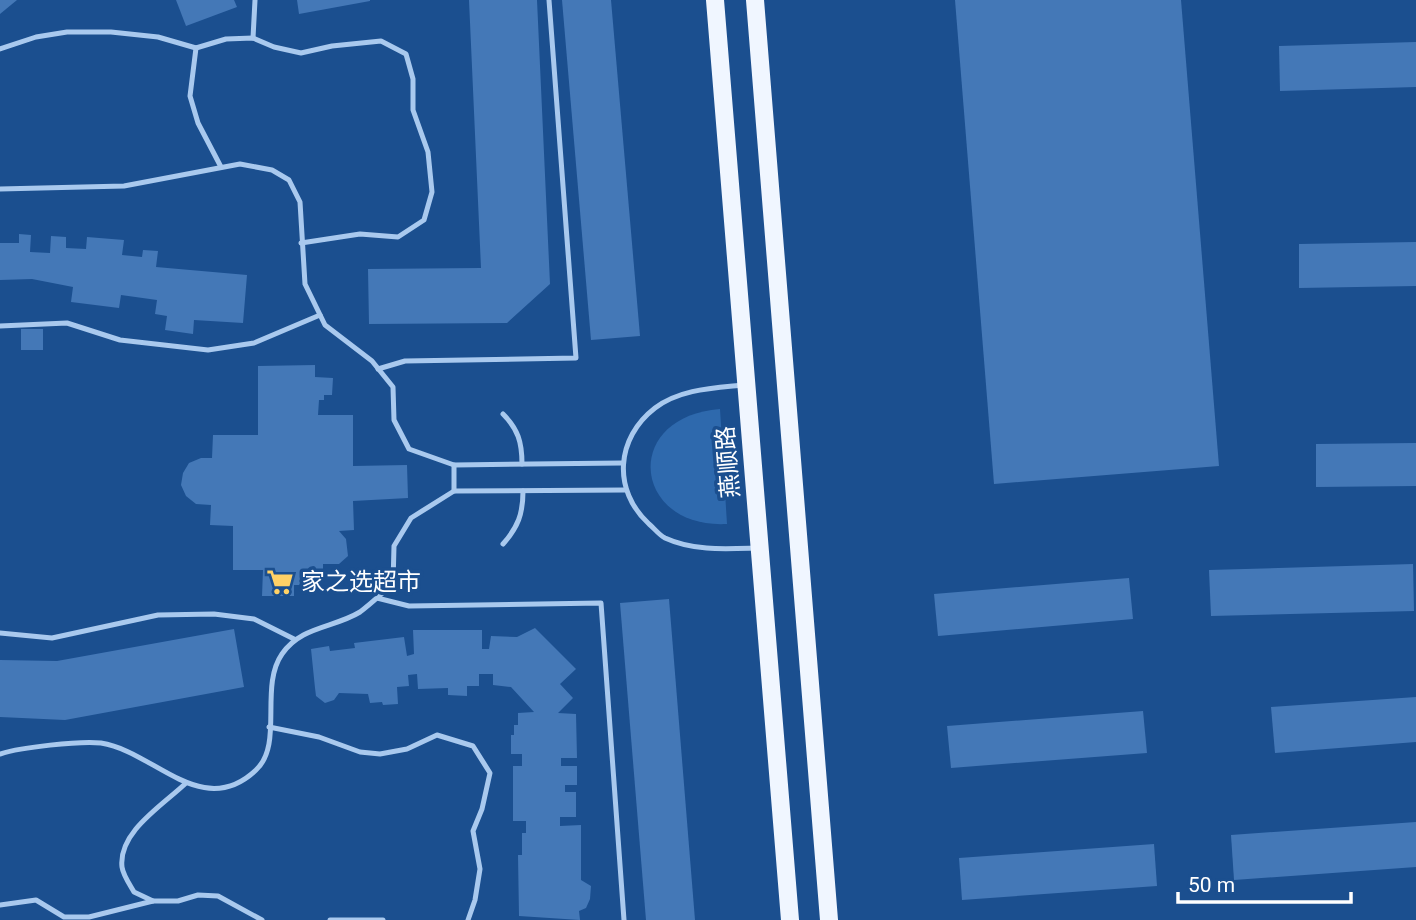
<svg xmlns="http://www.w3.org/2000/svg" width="1416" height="920" font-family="Roboto,'Noto Sans SC',sans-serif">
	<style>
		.green { fill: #2e69ad }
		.building { fill: #4478b7 }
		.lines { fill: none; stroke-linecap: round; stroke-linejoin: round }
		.lane { stroke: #a9c9ee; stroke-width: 5 }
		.primary { stroke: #f0f6ff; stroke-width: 18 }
		.labels { text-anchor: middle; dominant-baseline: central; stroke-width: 7; stroke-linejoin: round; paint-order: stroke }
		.street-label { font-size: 24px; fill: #fff; stroke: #1b4f8f }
		.poi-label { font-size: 24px; fill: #fff; stroke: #1b4f8f; text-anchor: start }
	</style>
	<rect width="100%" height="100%" fill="#1b4f8f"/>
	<path class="green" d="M720,409L727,524C633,529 620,417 720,409Z"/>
	<g class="building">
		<polygon points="0,0 17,0 0,14"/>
		<polygon points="176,0 234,0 237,7 186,26"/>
		<polygon points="297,0 370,0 370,1 299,14"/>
		<polygon points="469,0 537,0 550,284 507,323 369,324 368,269 481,268"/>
		<polygon points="562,0 611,0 640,336 591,340"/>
		<polygon points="955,0 1181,0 1219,466 994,484"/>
		<polygon points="1416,42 1416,87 1280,91 1279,46"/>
		<polygon points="19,234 31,235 30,252 50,253 51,236 66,237 66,248 86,249 87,237 124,240 122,255 142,257 143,250 158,251 156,267 247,275 243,323 194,320 193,334 165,330 167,316 155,314 157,300 121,295 119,308 71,302 73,287 32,279 0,280 0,243 19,243"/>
		<polygon points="1416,242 1416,286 1299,288 1299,244"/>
		<rect x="21" y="329" width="22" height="21"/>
		<polygon points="315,365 315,377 333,378 332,395 324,395 324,400 319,400 318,415 353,415 353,466 407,465 408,498 353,501 354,530 339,531 346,539 348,556 339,564 323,564 323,569 317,569 316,585 294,585 294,596 262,596 263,570 233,570 233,526 210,525 211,505 196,504 186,496 181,485 183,473 189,463 201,458 212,458 213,435 258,435 258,366"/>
		<polygon points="1416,443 1416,486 1316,487 1316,444"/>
		<polygon points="1413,564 1414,611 1211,616 1209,570"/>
		<polygon points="1129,578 1133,619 938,636 934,594"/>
		<polygon points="669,599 695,920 646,920 620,603"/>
		<polygon points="535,628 576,669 560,684 573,698 558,713 576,714 577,758 561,758 561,766 577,766 577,785 565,785 565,792 576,792 576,817 560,817 560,826 581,825 581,880 591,886 590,899 586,908 579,911 580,920 519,916 518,855 522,855 522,833 526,833 526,821 513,821 513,766 522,766 522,754 511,754 511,735 514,735 514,725 518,725 518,713 534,712 511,687 493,685 493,674 479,674 479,686 467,686 467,696 448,695 448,688 418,689 417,674 408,675 409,686 397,687 398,704 383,705 382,702 370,703 368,694 339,693 334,700 325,703 316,696 315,688 311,649 329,646 330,651 355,648 354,643 404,637 407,656 414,654 413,630 482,630 482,649 489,649 491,636 517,637"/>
		<polygon points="234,629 244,687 65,720 0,717 0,660 57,661"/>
		<polygon points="1416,697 1416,742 1275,753 1271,707"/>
		<polygon points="1143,711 1147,753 951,768 947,726"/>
		<polygon points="1416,822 1416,867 1234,880 1231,835"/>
		<polygon points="1154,844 1157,886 962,900 959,858"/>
	</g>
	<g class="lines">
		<g class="lane">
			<polyline points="253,38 255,0"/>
			<polyline points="196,48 190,96 198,123 221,167"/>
			<polyline points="0,49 36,37 67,32 111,32 158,37 196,48 226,39 253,38 274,47 301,53 332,46 381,41 406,54 413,79 413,110 428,152 432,192 424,220 398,237 360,234 301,243"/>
			<polyline points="0,189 124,186 240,164 272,170 289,180 300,202 305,284 325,325 372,361 393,387 394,420 409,449 454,465 622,463"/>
			<polyline points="0,326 67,323 120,340 208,350 254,343 320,315"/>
			<polyline points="378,369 405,361 576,358 549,0"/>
			<path d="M743,385C714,388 680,389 655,408C616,438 612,490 649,524C654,528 659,535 665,538C693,551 725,549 755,548"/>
			<path d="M503,414C518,429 522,442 522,464"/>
			<polyline points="454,465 454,491"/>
			<path d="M503,544C518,527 523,514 523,491"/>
			<polyline points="377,598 409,606 601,603 624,920"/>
			<polyline points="0,633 52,638 158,615 214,614 254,619 294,639"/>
			<polyline points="269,727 319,737 360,752 380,754 407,749 437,735 473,746 490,773 482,809 473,831 480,869 475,900 468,920"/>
			<path d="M0,754C22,747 78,741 101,743C154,751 202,821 256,770C284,744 259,687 282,654C301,626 334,628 360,612C371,604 382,593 393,584L394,546L411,518L454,491L625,490"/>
			<path d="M186,783C163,805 118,832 122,867C123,875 130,885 134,892L153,901H178L198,895L218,896L262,920"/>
			<polyline points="0,905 36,900 64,917 89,917 153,901"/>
			<polyline points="330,920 383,920"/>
		</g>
		<g class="primary">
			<polyline points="715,0 790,920"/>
			<polyline points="755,0 829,920"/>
		</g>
	</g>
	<defs>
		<symbol id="supermarket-bare" viewBox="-9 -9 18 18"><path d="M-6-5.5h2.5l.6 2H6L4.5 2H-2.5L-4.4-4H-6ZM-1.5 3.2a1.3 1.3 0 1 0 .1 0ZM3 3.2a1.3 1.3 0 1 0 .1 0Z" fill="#ffd166" stroke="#1b4f8f" stroke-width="2.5" paint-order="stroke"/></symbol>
	</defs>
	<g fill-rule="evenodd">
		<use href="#supermarket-bare" x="261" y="563" width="38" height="38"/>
	</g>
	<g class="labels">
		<g class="street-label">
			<text transform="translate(728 462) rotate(-95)">燕顺路</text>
		</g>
		<g class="poi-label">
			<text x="301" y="582">家之选超市</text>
		</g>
	</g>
	<path d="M1178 892v10h173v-10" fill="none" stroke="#ffffff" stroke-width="3.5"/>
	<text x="1188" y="892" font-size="21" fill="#ffffff" stroke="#1b4f8f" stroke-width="5" paint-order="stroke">50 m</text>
</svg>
